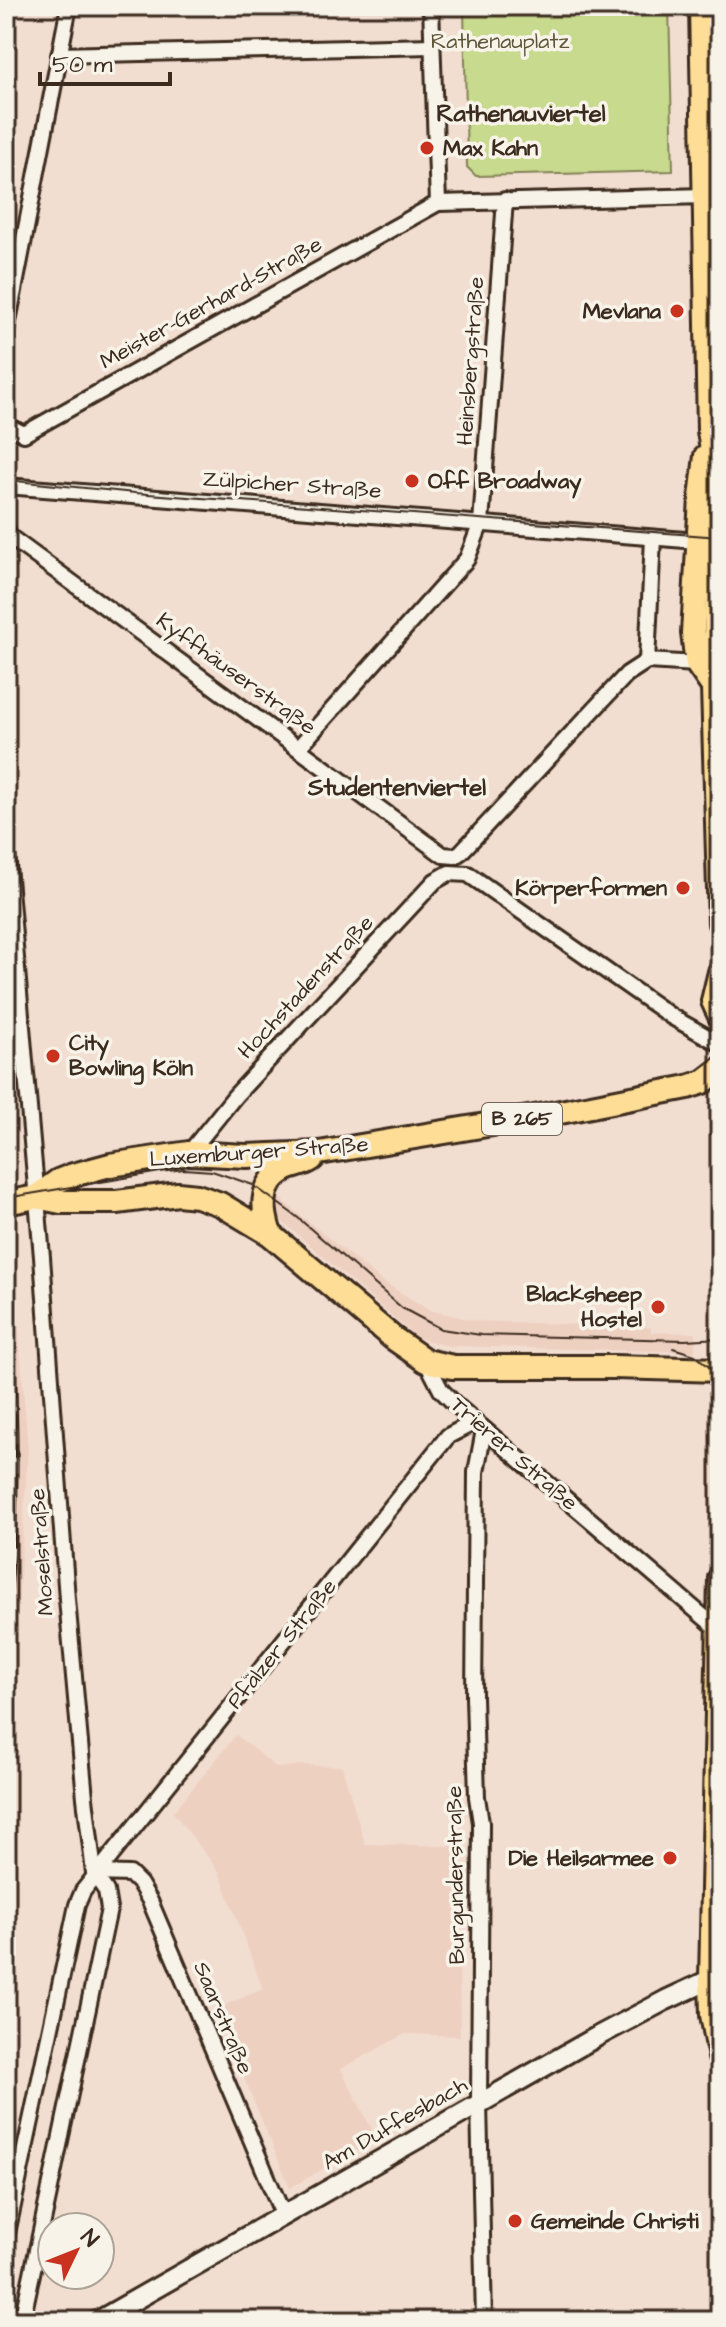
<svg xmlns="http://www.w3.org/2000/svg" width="726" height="2327" font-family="'Architects Daughter',sans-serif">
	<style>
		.built { fill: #eed0c1 }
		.green { fill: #c8da8e; stroke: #828256; stroke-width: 2 }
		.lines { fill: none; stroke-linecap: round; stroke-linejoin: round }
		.street-casing { stroke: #3b2a1e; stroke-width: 20 }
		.secondary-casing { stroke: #3b2a1e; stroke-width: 24 }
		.primary-casing { stroke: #3b2a1e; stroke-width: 28 }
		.street { stroke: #f7f3e8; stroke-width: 14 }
		.secondary { stroke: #f7f3e8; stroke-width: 18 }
		.primary { stroke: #fedd96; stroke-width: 22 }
		.tram { stroke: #3b2a1e; stroke-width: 2 }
		.rail-casing { stroke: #3b2a1e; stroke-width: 8 }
		.rail { stroke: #f7f3e8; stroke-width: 5; stroke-dasharray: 15; stroke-linecap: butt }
		.poi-dot { fill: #c8321e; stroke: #f7f3e8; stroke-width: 3 }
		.labels { text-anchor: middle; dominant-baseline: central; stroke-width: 7; stroke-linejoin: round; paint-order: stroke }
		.shield { fill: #f7f3e8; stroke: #73665b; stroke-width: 2 }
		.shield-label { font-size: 20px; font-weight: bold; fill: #3b2a1e }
		.park-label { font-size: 22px; fill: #5e563a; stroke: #f7f3e8 }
		.poi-label { font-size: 22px; font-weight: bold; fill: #3b2a1e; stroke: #f7f3e8; text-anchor: start }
		.street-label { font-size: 22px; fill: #3b2a1e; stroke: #f7f3e8 }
		.neighbourhood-label { font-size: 24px; font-weight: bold; fill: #3b2a1e; stroke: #f7f3e8 }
	</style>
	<rect width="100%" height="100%" fill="#f2ded1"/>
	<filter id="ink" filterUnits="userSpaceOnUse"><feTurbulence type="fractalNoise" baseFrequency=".0125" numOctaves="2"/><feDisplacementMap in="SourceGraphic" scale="16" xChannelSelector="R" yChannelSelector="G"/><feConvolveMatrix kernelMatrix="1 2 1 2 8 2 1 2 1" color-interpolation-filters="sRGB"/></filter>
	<g filter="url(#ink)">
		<g class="built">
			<polygon points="273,1193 379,1279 429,1310 477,1321 651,1327 651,1332 696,1333 695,1352 448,1346 424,1340 415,1336 271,1212"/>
			<polygon points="12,1240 14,1278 17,1278 18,1291 16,1292 28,1450 18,1609 6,1675 6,1241"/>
			<polygon points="236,1735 277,1768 300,1765 342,1766 365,1844 458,1846 460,2036 405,2034 341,2069 377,2139 290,2188 215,2009 263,1989 219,1872 173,1812"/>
		</g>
		<polygon class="green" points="464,6 669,6 673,171 476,176 467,167"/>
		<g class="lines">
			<defs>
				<g id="street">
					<polyline points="431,6 438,203"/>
					<polyline points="59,55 432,46"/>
					<polyline points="6,332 69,6"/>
					<polyline points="6,425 24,434 438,203 705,196"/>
					<polyline points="6,486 698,541"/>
					<polyline points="6,528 10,537 443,855 455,856 461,852 627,674 647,661 697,664"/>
					<polyline points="647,661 653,538"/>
					<polyline points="299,747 467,559 481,523 505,200"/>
					<polyline points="6,843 42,1257 67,1599 85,1798 94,1873 106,1891 109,1909 22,2321"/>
					<polyline points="189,1153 235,1096 435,881 449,873 468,874 672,1017 720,1044"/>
					<polyline points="426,1361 441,1390 456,1405 719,1630"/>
					<polyline points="484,1430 476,1472 474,1697 477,1797 481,1823 479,2103 484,2321"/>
					<polyline points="94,1873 130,1874 140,1884 150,1901 284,2217"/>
					<polyline points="6,2238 77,1905 83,1891 448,1436 475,1422"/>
				</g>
				<g id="secondary">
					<polyline points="98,2321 598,2036 666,2000 720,1975"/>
					<polyline points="716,2321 720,2317"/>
				</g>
				<g id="primary">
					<polyline points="701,6 709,431 720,500"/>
					<polyline points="706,456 701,498 693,633 697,664 713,687"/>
					<polyline points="720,512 713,687 720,923"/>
					<polyline points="720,972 713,1001 720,1016"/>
					<polyline points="36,1197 58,1181 73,1175 110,1165 189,1153 246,1156 319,1153 540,1116 688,1087 703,1082 720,1069"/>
					<polyline points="6,1203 36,1197 61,1202 117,1202 178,1194 197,1196 220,1204 270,1234 393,1338 426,1361 453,1367 614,1367 720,1370"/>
					<path d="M270,1234C263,1212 258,1186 283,1171C292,1165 303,1166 312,1159"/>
					<polyline points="720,1578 711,1979 712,2015 720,2057"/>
				</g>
			</defs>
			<use href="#street" class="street-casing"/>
			<use href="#secondary" class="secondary-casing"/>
			<use href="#primary" class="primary-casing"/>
			<use href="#street" class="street"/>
			<use href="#secondary" class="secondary"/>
			<use href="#primary" class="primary"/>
			<g class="tram">
				<polyline points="6,480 135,493 720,537"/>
				<polyline points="6,1198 160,1172 184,1169 212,1171 253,1185 297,1217 402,1308 441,1329 481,1335 685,1340 720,1338"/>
				<polyline points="673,1348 695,1355 720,1376"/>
			</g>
			<defs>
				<path id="rail" d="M6,1278C15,1389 20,1500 6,1611"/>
			</defs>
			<use href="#rail" class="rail-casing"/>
			<use href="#rail" class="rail"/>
		</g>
	</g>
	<g class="poi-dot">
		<circle cx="427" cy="148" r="8"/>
		<circle cx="677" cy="311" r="8"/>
		<circle cx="412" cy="481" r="8"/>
		<circle cx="683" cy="888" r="8"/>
		<circle cx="53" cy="1056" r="8"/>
		<circle cx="658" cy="1307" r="8"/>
		<circle cx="670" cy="1858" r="8"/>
		<circle cx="515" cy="2221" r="8"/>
	</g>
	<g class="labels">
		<rect class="shield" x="482" y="1103" width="80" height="32" rx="6"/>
		<g class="shield-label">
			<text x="522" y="1119">B 265</text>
		</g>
		<g class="park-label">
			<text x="500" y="41">Rathenauplatz</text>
		</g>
		<g class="poi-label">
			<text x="443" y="148">Max Kahn</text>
			<text x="661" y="311" text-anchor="end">Mevlana</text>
			<text x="428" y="481">Off Broadway</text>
			<text x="667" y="888" text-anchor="end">Körperformen</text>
			<text x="69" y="1043">City<tspan x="69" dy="25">Bowling Köln</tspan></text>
			<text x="642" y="1294" text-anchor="end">Blacksheep<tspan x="642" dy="25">Hostel</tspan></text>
			<text x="654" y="1858" text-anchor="end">Die Heilsarmee</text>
			<text x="531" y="2221">Gemeinde Christi</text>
		</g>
		<g class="street-label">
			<text transform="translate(211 303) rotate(-29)">Meister-Gerhard-Straße</text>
			<text transform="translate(471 361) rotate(-86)">Heinsbergstraße</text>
			<text transform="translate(292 485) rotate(4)">Zülpicher Straße</text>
			<text transform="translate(236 674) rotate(36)">Kyffhäuserstraße</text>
			<text transform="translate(306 987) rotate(-47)">Hochstadenstraße</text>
			<text transform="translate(259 1152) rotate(-4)">Luxemburger Straße</text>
			<text transform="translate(514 1454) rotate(41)">Trierer Straße</text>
			<text transform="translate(42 1552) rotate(-94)">Moselstraße</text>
			<text transform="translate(282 1644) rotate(-51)">Pfälzer Straße</text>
			<text transform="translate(456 1875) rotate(-91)">Burgunderstraße</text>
			<text transform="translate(223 2018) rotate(67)">Saarstraße</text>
			<text transform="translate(395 2124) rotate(-30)">Am Duffesbach</text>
		</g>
		<g class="neighbourhood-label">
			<text x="521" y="114">Rathenauviertel</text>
			<text x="397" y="788">Studentenviertel</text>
		</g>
	</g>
	<rect width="726" height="2327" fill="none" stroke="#f7f3e8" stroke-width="32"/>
	<rect x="16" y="16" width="694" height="2295" fill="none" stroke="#3b2a1e" stroke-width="3" filter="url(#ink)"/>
	<g transform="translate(76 2251) rotate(47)"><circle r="38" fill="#f7f3e8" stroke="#aca397" stroke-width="2"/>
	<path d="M0-6L14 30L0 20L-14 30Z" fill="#c8321e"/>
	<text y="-12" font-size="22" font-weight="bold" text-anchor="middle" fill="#3b2a1e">N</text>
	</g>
	<path d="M40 72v12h130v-12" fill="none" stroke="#3b2a1e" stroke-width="4"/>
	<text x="52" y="72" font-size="24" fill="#3b2a1e" stroke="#f7f3e8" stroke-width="6" paint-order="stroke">50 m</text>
</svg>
